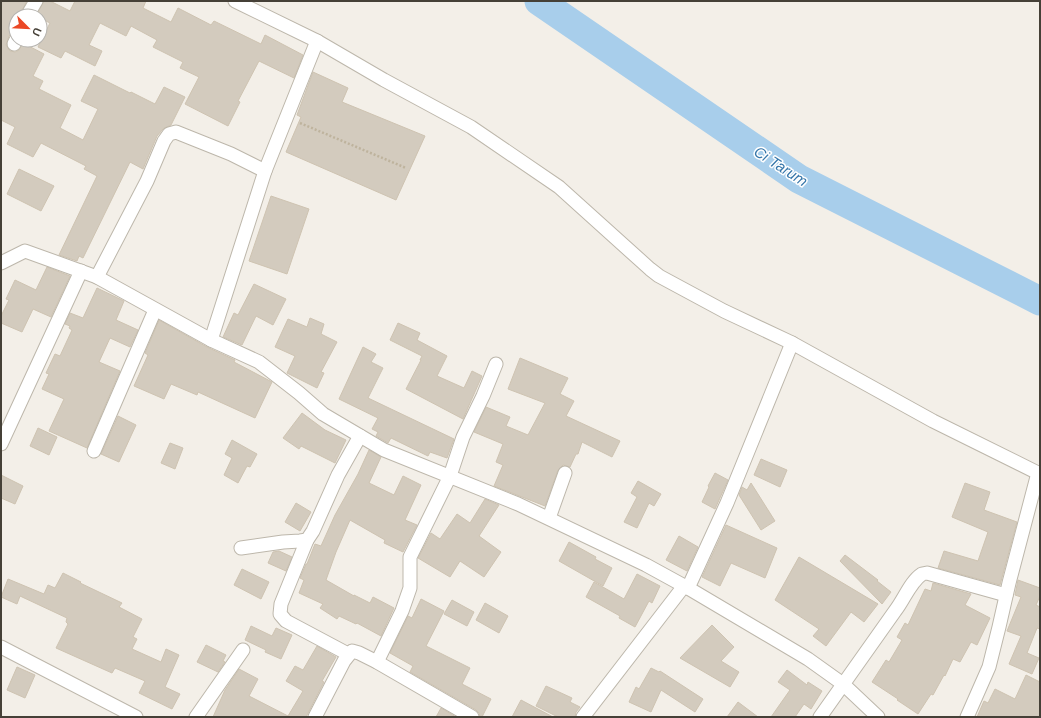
<svg xmlns="http://www.w3.org/2000/svg" width="1041" height="718" font-family="Arial,sans-serif">
	<style>
		.lines { fill: none; stroke-linecap: round; stroke-linejoin: round }
		.river { stroke: #a8ceeb; stroke-width: 29 }
		.building { fill: #d3cbbe; stroke: #cec3b1 }
		.street-casing { stroke: #bdb7ab; stroke-width: 15 }
		.path { stroke: #beb39d; stroke-width: 2.5; stroke-dasharray: 2 2; stroke-linecap: butt }
		.street { stroke: #fff; stroke-width: 13 }
		.labels { text-anchor: middle; dominant-baseline: central; stroke-width: 3; stroke-linejoin: round; paint-order: stroke }
		.water-label { font-size: 15px; font-style: italic; fill: #3777aa; stroke: #fff }
	</style>
	<rect width="100%" height="100%" fill="#f3efe8"/>
	<g class="lines">
		<polyline class="river" points="539,1 799,179 1040,301"/>
	</g>
	<g class="building">
		<polygon points="1,1 27,1 19,16 16,16 16,32 12,33 9,36 6,45 10,51 15,52 19,50 23,43 44,54 33,76 43,81 39,89 71,105 60,128 83,140 98,109 81,101 94,75 130,93 131,92 155,104 164,87 185,97 171,125 163,129 157,136 143,169 130,162 83,258 79,256 77,261 59,255 97,176 84,169 86,166 41,143 33,157 7,144 15,127 1,120"/>
		<polygon points="44,1 50,1 70,11 75,1 146,1 143,8 171,22 178,8 211,25 214,21 261,44 265,35 303,55 294,78 259,61 238,101 240,102 228,126 185,104 199,77 180,68 183,62 153,47 157,40 131,26 126,36 100,23 89,45 102,51 95,66 65,51 61,58 38,47 50,23 40,18 40,16 36,16"/>
		<polygon points="313,72 348,88 342,102 425,136 396,200 286,152 301,117 297,115"/>
		<polygon points="19,169 54,186 41,211 7,194"/>
		<polygon points="271,196 309,209 287,274 249,261"/>
		<polygon points="47,267 70,276 51,317 33,309 22,332 1,323 1,316 9,300 6,299 15,280 36,290"/>
		<polygon points="254,284 286,299 273,325 256,316 242,345 223,337 234,313 238,315"/>
		<polygon points="97,288 124,301 116,320 138,330 130,347 110,338 99,362 120,371 87,448 49,431 64,399 42,389 49,374 46,373 55,354 60,356 72,330 69,328 70,326 65,324 70,313 83,318"/>
		<polygon points="310,318 324,324 321,334 337,342 321,372 324,373 317,388 287,373 295,356 275,347 288,319 307,327"/>
		<polygon points="159,320 207,347 235,360 234,362 272,382 255,418 198,392 197,395 171,384 164,399 134,386 148,355 145,353"/>
		<polygon points="398,323 420,333 417,340 447,356 437,376 464,388 472,371 482,376 463,419 406,389 421,360 420,360 422,356 390,340"/>
		<polygon points="363,347 376,354 371,362 383,368 368,398 454,439 447,458 430,452 428,456 391,438 388,443 376,436 378,432 372,429 378,418 339,399"/>
		<polygon points="520,358 568,378 560,394 574,401 566,416 620,441 612,457 582,442 578,454 576,454 570,467 563,465 558,470 545,506 494,486 503,465 496,462 503,444 474,432 486,407 510,417 506,426 528,435 545,403 508,389"/>
		<polygon points="302,413 325,430 346,440 335,463 301,446 299,449 283,438"/>
		<polygon points="118,416 136,425 119,462 101,454"/>
		<polygon points="38,428 57,437 49,455 30,446"/>
		<polygon points="232,440 257,454 250,467 247,466 238,483 224,475 232,458 225,454"/>
		<polygon points="170,443 183,448 175,469 161,463"/>
		<polygon points="369,450 381,457 369,483 394,495 403,476 421,485 405,520 417,525 403,552 384,543 385,540 350,520 336,552 326,580 354,596 354,595 370,603 373,597 394,608 381,636 357,623 356,624 339,616 337,619 320,608 323,604 299,593 304,580 300,578 306,564 307,564 315,544 321,546 335,515 358,474"/>
		<polygon points="761,459 787,470 780,487 754,475"/>
		<polygon points="715,473 728,480 715,509 702,502 709,487 708,486"/>
		<polygon points="1,475 23,486 15,504 1,498"/>
		<polygon points="638,481 661,494 654,506 649,503 637,528 624,522 637,497 631,493"/>
		<polygon points="751,483 775,521 761,530 739,495 742,487 747,490"/>
		<polygon points="965,483 990,492 984,510 1017,522 1000,585 938,568 944,551 978,561 988,532 952,517"/>
		<polygon points="485,499 499,505 479,536 501,552 484,577 460,561 450,577 418,558 431,533 440,539 457,514 470,523"/>
		<polygon points="296,503 311,512 300,531 285,522"/>
		<polygon points="726,525 777,548 765,578 731,563 720,586 702,577"/>
		<polygon points="679,536 698,547 687,571 666,560"/>
		<polygon points="569,542 596,557 595,559 612,568 603,586 559,561"/>
		<polygon points="279,551 292,557 286,571 268,563 273,552"/>
		<polygon points="845,555 878,580 877,581 891,592 882,604 840,561"/>
		<polygon points="799,557 878,604 864,622 851,612 826,646 813,636 819,629 775,600"/>
		<polygon points="242,569 269,582 261,599 234,585"/>
		<polygon points="63,573 81,582 80,583 122,603 119,607 142,619 133,637 137,639 132,649 161,662 166,649 179,655 165,687 180,694 172,709 139,693 145,681 115,668 112,673 56,648 68,624 66,622 67,618 20,596 17,604 1,597 8,579 44,594 48,585 55,588"/>
		<polygon points="637,574 660,586 652,603 649,601 635,627 619,618 620,616 586,597 594,582 624,599"/>
		<polygon points="1018,580 1040,588 1040,596 1036,605 1040,607 1040,629 1037,628 1027,653 1039,658 1032,674 1009,664 1021,636 1007,631 1021,597 1015,595"/>
		<polygon points="933,583 971,594 965,605 990,618 977,645 971,642 960,662 953,659 945,676 944,675 933,695 931,694 918,714 897,700 898,699 872,682 886,660 889,662 902,640 897,637 905,623 908,625 925,589 931,591"/>
		<polygon points="421,599 444,611 426,646 470,668 462,684 491,699 482,717 480,717 479,713 476,710 410,672 413,666 390,653 408,616 412,618"/>
		<polygon points="452,600 474,612 467,626 444,614"/>
		<polygon points="485,603 508,616 499,633 476,620"/>
		<polygon points="712,625 734,647 721,661 739,672 730,687 680,658"/>
		<polygon points="251,626 272,636 276,628 292,635 281,659 265,652 266,650 245,640"/>
		<polygon points="206,645 226,655 223,661 225,662 218,672 197,662"/>
		<polygon points="317,646 336,657 322,681 324,682 306,717 213,717 225,690 239,669 258,679 249,696 288,716 303,691 286,681 295,666 303,670"/>
		<polygon points="17,667 35,675 25,698 7,690"/>
		<polygon points="651,668 659,672 660,671 703,699 695,712 661,690 651,712 629,702 636,687 639,689"/>
		<polygon points="787,670 807,685 808,682 822,691 811,709 804,704 795,717 771,717 790,690 778,682"/>
		<polygon points="1026,675 1040,682 1040,717 977,717 984,701 988,703 995,689 1015,699"/>
		<polygon points="546,686 572,698 570,702 580,707 576,712 575,717 558,717 536,706"/>
		<polygon points="521,700 553,717 512,717"/>
		<polygon points="738,702 758,717 727,717"/>
		<polygon points="441,708 456,717 436,717"/>
	</g>
	<g class="lines">
		<defs>
			<g id="street">
				<polyline points="235,1 317,41 384,80 471,127 559,187 650,269 659,276 724,311 792,343 933,421 1040,474"/>
				<polyline points="27,16 36,1"/>
				<polyline points="14,44 16,40"/>
				<polyline points="1,263 25,251 97,277 211,340 259,362 299,393 323,414 384,450 518,504 646,565 688,588 808,659 843,684 878,717"/>
				<polyline points="97,277 147,181 164,141 169,134 176,132 231,154 265,171"/>
				<polyline points="211,340 265,171 317,41"/>
				<polyline points="1,444 81,271"/>
				<polyline points="94,451 155,310"/>
				<polyline points="549,518 565,473"/>
				<polyline points="307,540 281,604 280,614 286,621 348,654"/>
				<polyline points="241,548 283,542 300,541 307,540 313,531 338,475 360,436"/>
				<polyline points="688,588 727,503 792,343"/>
				<polyline points="1,647 136,717"/>
				<polyline points="377,662 402,611 410,588 410,557 450,476 463,437 483,396 496,364"/>
				<polyline points="196,717 243,650"/>
				<polyline points="315,717 344,661 352,651 359,653 377,662 472,717"/>
				<polyline points="583,717 684,586"/>
				<path d="M820,717C845,682 870,646 895,611C904,600 910,582 922,574L927,573L1006,595"/>
				<polyline points="967,717 989,667 999,627 1009,583 1038,473"/>
			</g>
		</defs>
		<use href="#street" class="street-casing"/>
		<polyline class="path" points="300,123 406,168"/>
		<use href="#street" class="street"/>
	</g>
	<g class="labels">
		<g class="water-label">
			<text transform="translate(781 166) rotate(33)">Ci Tarum</text>
		</g>
	</g>
	<rect width="1041" height="718" fill="none" stroke="#454037" stroke-width="4"/>
	<g transform="translate(28 28) rotate(114)"><circle r="19" fill="#ffffff" stroke="#b5b3af"/>
	<path d="M0-3L7 15L0 10L-7 15Z" fill="#eb4826"/>
	<text y="-6" font-size="11" font-weight="bold" text-anchor="middle" fill="#454037">U</text>
	</g>
</svg>
